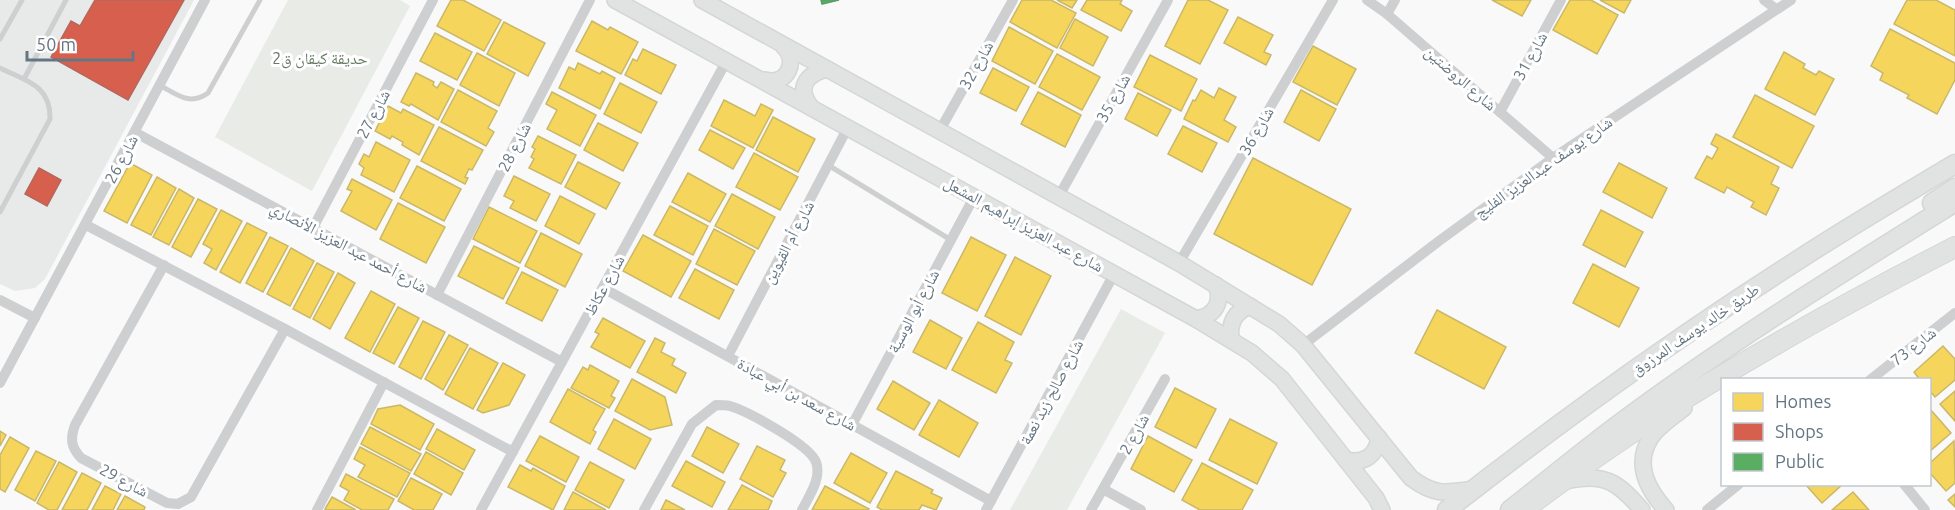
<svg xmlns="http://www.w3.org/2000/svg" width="1955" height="510" font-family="Ubuntu,'Noto Naskh Arabic',sans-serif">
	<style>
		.built { fill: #e8e9e9 }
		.green { fill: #e8ebe6 }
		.homes { fill: #f6d55c; stroke: #cab868; stroke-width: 1.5 }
		.shops { fill: #d6604d; stroke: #b4675d; stroke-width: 1.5 }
		.public { fill: #5aae61; stroke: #5d9d6b; stroke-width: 1.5 }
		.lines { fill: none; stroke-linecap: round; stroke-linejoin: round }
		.secondary-casing { stroke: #d5d6d7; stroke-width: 18 }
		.primary-casing { stroke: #d5d6d7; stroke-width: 21 }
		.highway-casing { stroke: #d5d6d6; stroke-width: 22 }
		.lane { stroke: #cecfd0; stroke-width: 5 }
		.street { stroke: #cecfd0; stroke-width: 10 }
		.secondary { stroke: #e1e2e2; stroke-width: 15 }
		.primary { stroke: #e1e2e2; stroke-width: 18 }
		.highway { stroke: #e1e2e2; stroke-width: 20 }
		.labels { text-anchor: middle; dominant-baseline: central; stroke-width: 6; stroke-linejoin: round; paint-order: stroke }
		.street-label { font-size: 16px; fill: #657683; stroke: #fff }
		.park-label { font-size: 16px; fill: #687a64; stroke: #fff }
	</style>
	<rect width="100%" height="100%" fill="#f9f9f9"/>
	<polygon class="built" points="0,0 194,0 45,279 35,288 15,291 0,284"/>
	<g class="green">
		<polygon points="288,0 400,0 410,6 312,191 215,137"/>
		<polygon points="1121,309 1165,333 1067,510 1010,510"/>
	</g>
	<g class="homes">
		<polygon points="451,0 463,0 501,20 484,51 437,26"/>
		<polygon points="1022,0 1051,0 1076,13 1057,48 1010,22"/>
		<polygon points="1057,0 1077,0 1072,8"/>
		<polygon points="1087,0 1122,0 1120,4 1132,11 1121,31 1081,10"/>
		<polygon points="1188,0 1208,0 1228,10 1200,64 1165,46"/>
		<polygon points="1492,0 1531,0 1522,16"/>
		<polygon points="1570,0 1591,0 1618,15 1597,54 1553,30"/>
		<polygon points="1600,0 1631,0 1624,13"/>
		<polygon points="1907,0 1936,0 1955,10 1955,56 1894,24"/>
		<polygon points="1238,17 1273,35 1264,52 1271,55 1266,65 1224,43"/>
		<polygon points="1075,19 1108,37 1093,66 1060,48"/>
		<polygon points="592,21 608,30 610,27 638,42 621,74 576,51"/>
		<polygon points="504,22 545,43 528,76 487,54"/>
		<polygon points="1009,27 1053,51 1035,84 992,61"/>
		<polygon points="1890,29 1955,63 1955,80 1937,114 1907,98 1909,95 1880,80 1883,73 1871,66"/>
		<polygon points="435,33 472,52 457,80 420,61"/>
		<polygon points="1313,46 1356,69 1337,105 1293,82"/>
		<polygon points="643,49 676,65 661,94 625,75 633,59 637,61"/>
		<polygon points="1784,52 1805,64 1803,68 1816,75 1819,71 1834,79 1815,115 1765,89"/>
		<polygon points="477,53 515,73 499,106 460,85"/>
		<polygon points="1057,54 1100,77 1082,110 1039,87"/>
		<polygon points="1150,55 1197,79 1181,111 1134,87"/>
		<polygon points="578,63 600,74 602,71 615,78 600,109 559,88 569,67 575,70"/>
		<polygon points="993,68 1029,87 1016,111 980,93"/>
		<polygon points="416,73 434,82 433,85 437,88 441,82 454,89 438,120 411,104 409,106 401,102"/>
		<polygon points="620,83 657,102 641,133 604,114"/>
		<polygon points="1219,88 1236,97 1224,120 1236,127 1228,142 1184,119 1193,100 1195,101 1201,90 1214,98"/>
		<polygon points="458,90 497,111 488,128 494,132 486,146 441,122"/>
		<polygon points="1301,90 1336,109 1319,141 1284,122"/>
		<polygon points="552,92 596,115 580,146 547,129 557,110 546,104"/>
		<polygon points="1038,92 1081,115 1065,147 1021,124"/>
		<polygon points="1138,93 1171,110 1157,136 1125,119"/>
		<polygon points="1755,95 1814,126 1792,168 1733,137"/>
		<polygon points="724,100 755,116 761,104 773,110 753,148 711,126"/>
		<polygon points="388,106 401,113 403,109 434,125 419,155 402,145 403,142 392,136 390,139 375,131"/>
		<polygon points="773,117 815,139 798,172 756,150"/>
		<polygon points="598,123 638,143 623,171 584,150"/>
		<polygon points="1183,126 1217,143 1202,172 1168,154"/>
		<polygon points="439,127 483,150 472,170 469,169 465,177 468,178 465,184 421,161"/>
		<polygon points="710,130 745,148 733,169 699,150"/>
		<polygon points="1716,134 1779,167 1771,184 1779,188 1766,215 1751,207 1754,202 1727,187 1724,193 1695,178 1707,156 1712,159 1718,148 1711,144"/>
		<polygon points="538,136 576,155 561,184 529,168 534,159 531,157 535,149 532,147"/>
		<polygon points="376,142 410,160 394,192 361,175 364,168 359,164 364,154 369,157"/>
		<polygon points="754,153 798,177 780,210 736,187"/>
		<polygon points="1253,158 1351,209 1312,285 1214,234"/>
		<polygon points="578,162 620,183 606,209 565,187"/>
		<polygon points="130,163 152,175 127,223 104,211"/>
		<polygon points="1619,163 1667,188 1652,218 1603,192"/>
		<polygon points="417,166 461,189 444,221 400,198"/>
		<polygon points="688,173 726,194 710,222 672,202"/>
		<polygon points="514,176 550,194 536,221 510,208 514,201 504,196"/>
		<polygon points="157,177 176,188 151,235 131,225"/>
		<polygon points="352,179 392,200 376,230 341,211 352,191 347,189"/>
		<polygon points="179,189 194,198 169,245 153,237"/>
		<polygon points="732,194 775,217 758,249 715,226"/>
		<polygon points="560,196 595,214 579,244 545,226"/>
		<polygon points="198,199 217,209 191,257 172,247"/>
		<polygon points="398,203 445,227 426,263 380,239"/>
		<polygon points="670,206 708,226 693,255 654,235"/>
		<polygon points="489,207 537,231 520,263 473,239"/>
		<polygon points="221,210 242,221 216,270 204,263 212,249 203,244"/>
		<polygon points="1601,210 1643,232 1625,267 1583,245"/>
		<polygon points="247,223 267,233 240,283 220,272"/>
		<polygon points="714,229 755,251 737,285 696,264"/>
		<polygon points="541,233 582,254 565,287 525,266"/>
		<polygon points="643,235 691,261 671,297 623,271"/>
		<polygon points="270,237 288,246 263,292 246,283"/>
		<polygon points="971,237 1006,255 977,311 942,293"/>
		<polygon points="474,246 519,268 503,299 458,276"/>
		<polygon points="291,248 314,261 290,306 267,294"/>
		<polygon points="1015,257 1051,276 1021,335 985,316"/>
		<polygon points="317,263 334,272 310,318 293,309"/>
		<polygon points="1593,264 1639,288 1619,327 1573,303"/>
		<polygon points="695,269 734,290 719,319 679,298"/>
		<polygon points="522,272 558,290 542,321 506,303"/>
		<polygon points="338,273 355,283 330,329 313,319"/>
		<polygon points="371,291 395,304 370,352 345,338"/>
		<polygon points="398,307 419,318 394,364 373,353"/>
		<polygon points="1437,310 1506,347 1484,389 1415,353"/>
		<polygon points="603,318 645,341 630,368 591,347 599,334 595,332"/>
		<polygon points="930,320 962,338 946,369 913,352"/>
		<polygon points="423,321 445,332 421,379 399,367"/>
		<polygon points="978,322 1014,342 1005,360 1012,363 996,393 952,370"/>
		<polygon points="449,335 468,345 443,390 425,379"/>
		<polygon points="655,338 665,343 661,352 675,359 672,365 686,373 676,393 637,372"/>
		<polygon points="1943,346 1955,359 1955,380 1935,397 1930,391 1930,380 1920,380 1914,372"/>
		<polygon points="470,348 498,363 473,409 445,394"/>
		<polygon points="503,363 525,375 509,405 483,413 477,410"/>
		<polygon points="590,365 619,381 611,396 615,398 609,408 571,388 583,367 588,370"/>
		<polygon points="632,379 665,397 672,425 650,430 615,411"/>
		<polygon points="893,381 930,403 914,430 877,409"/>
		<polygon points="1175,388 1216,409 1196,448 1155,427"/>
		<polygon points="568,389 605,409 593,430 596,432 590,444 550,422"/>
		<polygon points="1955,391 1955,421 1940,404"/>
		<polygon points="939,400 978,423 959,457 919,435"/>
		<polygon points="400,405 434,424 420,450 371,424 378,409"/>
		<polygon points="1930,409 1951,433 1930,451"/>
		<polygon points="614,419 651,439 635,469 598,449"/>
		<polygon points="1230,419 1277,443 1257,484 1209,460"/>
		<polygon points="370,427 421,454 411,471 361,444"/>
		<polygon points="707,427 739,444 723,473 692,456"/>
		<polygon points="437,429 475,450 464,470 426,449"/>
		<polygon points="0,431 6,435 0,446"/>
		<polygon points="540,436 579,457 566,482 526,461"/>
		<polygon points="1148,436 1192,460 1174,492 1131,469"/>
		<polygon points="10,437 29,448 5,492 0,489 0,455"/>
		<polygon points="1954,441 1955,483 1946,491 1930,473 1930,463"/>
		<polygon points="757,446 785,460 780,470 786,473 773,497 740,479"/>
		<polygon points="360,447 410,473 397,497 358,477 365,465 354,459"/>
		<polygon points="36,451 56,461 35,501 15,490"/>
		<polygon points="426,452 463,473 451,495 414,474"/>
		<polygon points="851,453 887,473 870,503 834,483"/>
		<polygon points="686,461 725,482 712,507 672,486"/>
		<polygon points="59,462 77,472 57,510 49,510 37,503"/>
		<polygon points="590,462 624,480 609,508 575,490"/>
		<polygon points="1202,463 1253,490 1242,510 1200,510 1182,500"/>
		<polygon points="520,465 531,471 533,468 565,486 553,510 508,487"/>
		<polygon points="896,471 933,490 931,493 942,498 936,510 922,505 919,510 882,510 877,507"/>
		<polygon points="82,473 101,483 87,510 62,510"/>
		<polygon points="346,474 394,499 388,510 362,510 344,500 349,491 340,486"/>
		<polygon points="411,478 442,494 433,510 414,510 398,501"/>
		<polygon points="1805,484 1843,484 1822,503"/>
		<polygon points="742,485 772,501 768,510 728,510"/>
		<polygon points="105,486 121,494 113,510 92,510"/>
		<polygon points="825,486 869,509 868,510 812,510"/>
		<polygon points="573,492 606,510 564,510"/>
		<polygon points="1853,492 1869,510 1832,510"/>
		<polygon points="1955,494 1955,507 1948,500"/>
		<polygon points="125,496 145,507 144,510 117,510"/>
		<polygon points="332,497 356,510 327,510 325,509"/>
		<polygon points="666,500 685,510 661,510"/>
	</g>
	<g class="shops">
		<polygon points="95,0 184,0 128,100 51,57 71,21 80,26"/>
		<polygon points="39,168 61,180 47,206 25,194"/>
	</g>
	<polygon class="public" points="821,0 839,0 822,4"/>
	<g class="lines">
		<defs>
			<g id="secondary">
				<polyline points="615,0 1196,319 1252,353 1282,379 1376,498 1382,510"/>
				<path d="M702,0L1179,263L1279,324L1303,345L1411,478C1435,496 1446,493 1474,489"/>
				<path d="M765,80C787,86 799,61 783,46"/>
				<path d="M811,107C796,88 806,74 827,69"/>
				<path d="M1196,319C1215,316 1223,302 1216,285"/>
				<path d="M1231,340C1229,324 1234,312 1250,306"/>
				<path d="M1346,460C1364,464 1376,456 1379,438"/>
				<path d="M1566,481C1604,472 1618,482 1642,510"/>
				<path d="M1666,510C1648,490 1634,465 1650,439C1657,427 1673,417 1684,408"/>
			</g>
			<g id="primary">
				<polyline points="1932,203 1955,188"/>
				<path d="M1447,510C1558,423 1673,340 1792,264C1845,229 1900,197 1955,164"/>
				<path d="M1510,510C1543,484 1576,457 1610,431C1720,348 1838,275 1955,202"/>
			</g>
			<path id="highway" d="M1523,510C1562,481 1602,452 1642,426C1743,360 1848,302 1955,247"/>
		</defs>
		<use href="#secondary" class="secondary-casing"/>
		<use href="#primary" class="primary-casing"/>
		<use href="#highway" class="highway-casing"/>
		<g class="lane">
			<polyline points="0,39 22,0"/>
			<path d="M0,68C26,81 51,85 50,119L0,212"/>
			<polyline points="24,79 66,0"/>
			<path d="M161,86C178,95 190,106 208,93L260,0"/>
			<polyline points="828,165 951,240"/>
		</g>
		<g class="street">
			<polyline points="1367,0 1387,14 1553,158"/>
			<polyline points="1764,0 1776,9"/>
			<polyline points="1387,14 1395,0"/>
			<polyline points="1500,112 1561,0"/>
			<polyline points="940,130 1013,0"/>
			<polyline points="136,133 562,362"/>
			<polyline points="1059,196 1168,0"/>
			<polyline points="86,225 285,329 513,452"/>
			<polyline points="313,228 433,0"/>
			<polyline points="1179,263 1333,0"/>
			<path d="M164,265L75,425C70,439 71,447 81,458L167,503L178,504L191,497L285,329"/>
			<polyline points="603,288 991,501"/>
			<polyline points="437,295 590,0"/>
			<polyline points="0,300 35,318"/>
			<polyline points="1303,345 1439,241 1553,158 1791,0"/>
			<polyline points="728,356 848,127"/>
			<polyline points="1870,380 1955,313"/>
			<polyline points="0,383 205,0"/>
			<polyline points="852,425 974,197"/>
			<polyline points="1904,484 1925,510"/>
			<polyline points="1103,489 1141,510"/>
			<polyline points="317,510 384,382"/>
			<polyline points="481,510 727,60"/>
			<path d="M644,510L692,424L716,405C720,405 725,405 730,406C747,411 810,445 816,462C822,478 809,496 802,510"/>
			<polyline points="986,510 1114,274"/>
			<polyline points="1091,510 1165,379"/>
			<polyline points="1707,510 1739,484"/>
		</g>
		<use href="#secondary" class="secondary"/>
		<use href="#primary" class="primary"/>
		<use href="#highway" class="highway"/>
	</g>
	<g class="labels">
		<g class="street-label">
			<text transform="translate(1530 56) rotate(-61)">شارع 31</text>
			<text transform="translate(976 65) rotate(-61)">شارع 32</text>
			<text transform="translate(1461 78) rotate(41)">شارع الروضتين</text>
			<text transform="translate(1113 98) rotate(-61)">شارع 35</text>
			<text transform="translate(373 114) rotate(-62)">شارع 27</text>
			<text transform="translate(1256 131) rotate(-60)">شارع 36</text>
			<text transform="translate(514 147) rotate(-63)">شارع 28</text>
			<text transform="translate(121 159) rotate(-62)">شارع 26</text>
			<text transform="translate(1543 167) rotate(-35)">شارع يوسف عبدالعزيز الفليج</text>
			<text transform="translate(1024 224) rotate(29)">شارع عبد العزيز إبراهيم المشعل</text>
			<text transform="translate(788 242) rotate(-62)">شارع أم القيوين</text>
			<text transform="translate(349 247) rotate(28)">شارع أحمد عبد العزيز الأنصاري</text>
			<text transform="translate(604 285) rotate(-61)">شارع عكاظ</text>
			<text transform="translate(913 311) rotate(-62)">شارع أبو الوسية</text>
			<text transform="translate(1695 329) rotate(-34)">طريق خالد يوسف المرزوق</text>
			<text transform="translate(1913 346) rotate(-38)">شارع 73</text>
			<text transform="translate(1051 392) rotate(-62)">شارع صالح زيد نعمة</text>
			<text transform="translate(797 394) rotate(29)">شارع سعد بن أبي عبادة</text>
			<text transform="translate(1134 434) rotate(-61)">شارع 2</text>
			<text transform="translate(124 480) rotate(28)">شارع 29</text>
		</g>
		<g class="park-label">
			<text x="320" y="58">حديقة كيقان ق2</text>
		</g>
	</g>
	<rect x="1721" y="378" width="210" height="108" fill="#ffffff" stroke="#c1c8cd" stroke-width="1.5"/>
	<rect x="1733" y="393" width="30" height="18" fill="#f6d55c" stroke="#c1c8cd" stroke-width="1.5"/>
	<text x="1775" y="408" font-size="18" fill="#657683">Homes</text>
	<rect x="1733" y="423" width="30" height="18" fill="#d6604d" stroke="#c1c8cd" stroke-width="1.5"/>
	<text x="1775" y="438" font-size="18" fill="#657683">Shops</text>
	<rect x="1733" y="453" width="30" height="18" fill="#5aae61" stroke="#c1c8cd" stroke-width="1.5"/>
	<text x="1775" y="468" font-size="18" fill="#657683">Public</text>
	<path d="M27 51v9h106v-9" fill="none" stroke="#657683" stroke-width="3"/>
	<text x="36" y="51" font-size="18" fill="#657683" stroke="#ffffff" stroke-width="4.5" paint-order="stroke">50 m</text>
</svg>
